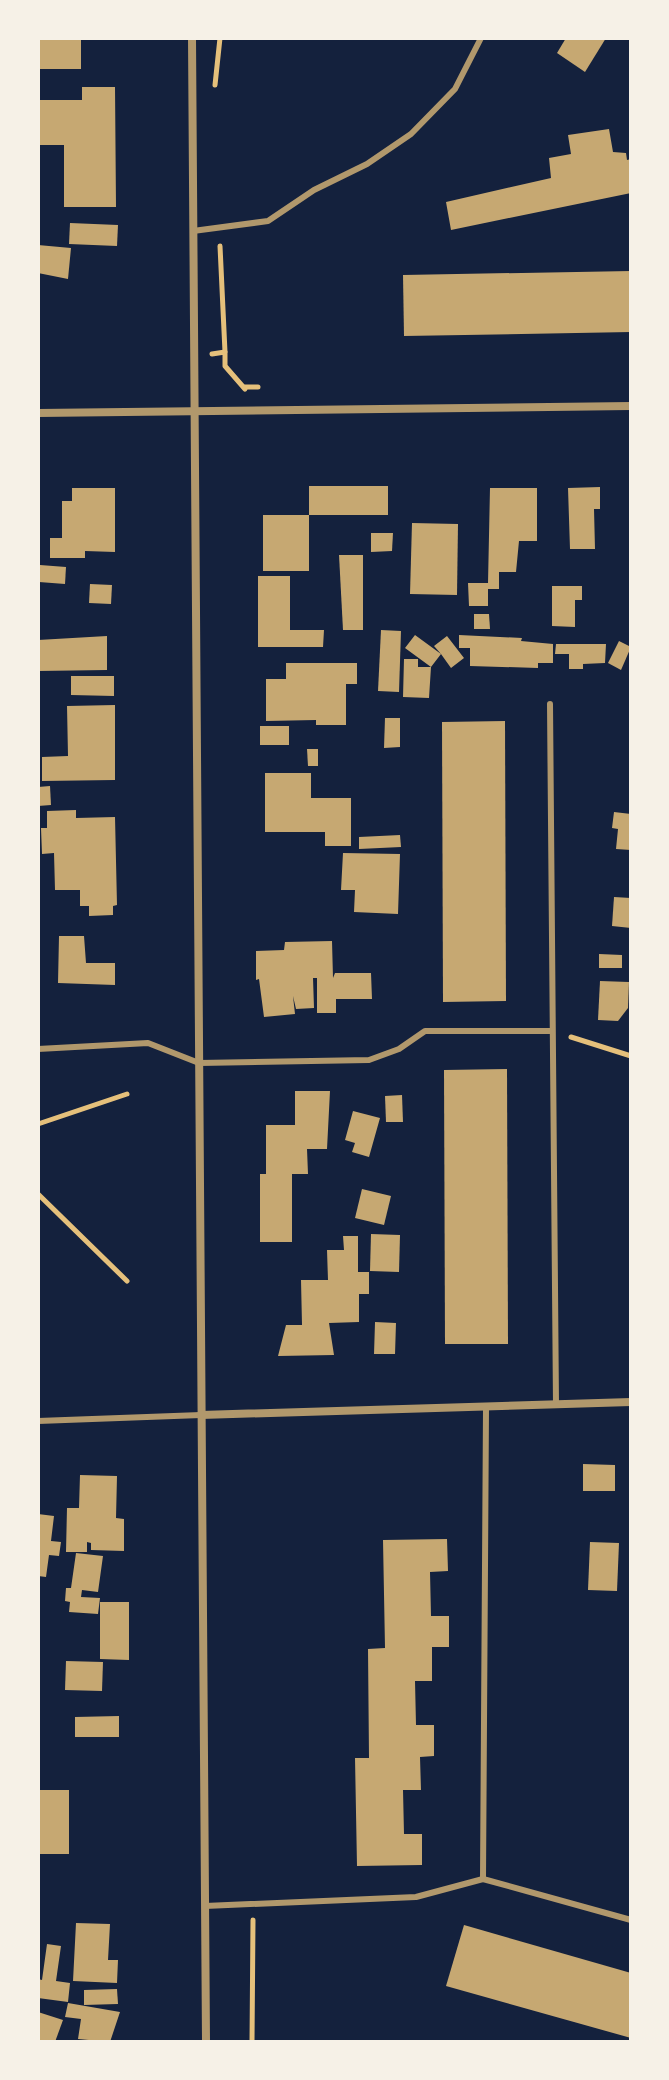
<svg xmlns="http://www.w3.org/2000/svg" width="669" height="2080" font-family="Inter,sans-serif">
	<style>
		.building { fill: #c6a872 }
		.lines { fill: none; stroke-linecap: round; stroke-linejoin: round }
		.path { stroke: #e5c07b; stroke-width: 5 }
		.service { stroke: #b1986c; stroke-width: 6 }
		.minor { stroke: #b1986c; stroke-width: 8 }
	</style>
	<rect width="100%" height="100%" fill="#14213d"/>
	<g class="building">
		<rect x="38" y="38" width="43" height="31"/>
		<polygon points="566,38 606,38 585,72 557,53"/>
		<polygon points="82,87 115,87 116,207 64,207 64,145 38,145 38,100 82,100"/>
		<polygon points="609,129 613,152 626,153 627,160 631,159 631,193 451,230 446,202 551,178 549,158 571,154 568,135"/>
		<polygon points="70,223 118,225 117,246 69,244"/>
		<polygon points="38,245 71,248 68,279 38,273"/>
		<polygon points="631,271 631,332 404,336 403,275"/>
		<rect x="309" y="486" width="79" height="29"/>
		<polygon points="600,487 600,509 594,509 595,549 570,549 568,488"/>
		<polygon points="72,488 115,488 115,552 85,551 85,558 50,558 50,538 62,538 62,501 72,501"/>
		<polygon points="490,488 537,488 537,541 519,541 516,572 499,572 499,589 488,589 488,606 469,606 468,583 488,583"/>
		<rect x="263" y="515" width="46" height="56"/>
		<polygon points="412,523 458,524 457,595 410,594"/>
		<polygon points="371,533 393,533 392,551 371,552"/>
		<polygon points="339,555 363,555 363,630 343,630"/>
		<polygon points="40,565 66,567 65,584 39,582"/>
		<polygon points="258,576 290,576 290,630 324,630 323,647 258,647"/>
		<polygon points="90,584 112,585 111,604 89,603"/>
		<polygon points="552,586 582,586 582,600 575,600 575,627 552,626"/>
		<polygon points="474,614 489,614 490,629 474,629"/>
		<polygon points="381,630 401,631 399,692 378,691"/>
		<polygon points="415,635 441,654 434,646 447,636 464,658 451,668 441,654 431,667 405,648"/>
		<polygon points="459,635 522,638 521,641 553,644 553,663 538,663 538,668 470,666 470,648 459,648"/>
		<polygon points="107,636 107,670 38,671 38,640"/>
		<polygon points="619,641 631,647 621,670 608,663"/>
		<polygon points="556,644 606,644 605,663 583,664 583,669 569,669 569,654 555,654"/>
		<polygon points="404,659 418,659 418,667 431,667 429,698 403,697"/>
		<polygon points="286,663 357,663 357,684 346,684 346,725 316,725 316,720 266,721 266,679 286,679"/>
		<polygon points="71,676 114,676 114,696 71,695"/>
		<polygon points="115,705 115,780 42,781 42,757 68,756 67,706"/>
		<polygon points="385,718 400,718 400,747 384,748"/>
		<polygon points="505,721 506,1001 443,1002 442,722"/>
		<rect x="260" y="726" width="29" height="19"/>
		<polygon points="307,749 318,749 318,766 308,766"/>
		<polygon points="265,773 311,773 311,798 351,798 351,846 325,846 325,832 265,832"/>
		<polygon points="50,786 51,805 38,806 38,787"/>
		<polygon points="76,810 76,818 115,817 117,905 113,906 113,915 89,916 89,906 80,906 80,890 55,890 54,853 42,854 41,828 47,828 47,811"/>
		<polygon points="614,812 631,814 631,850 616,849 618,829 612,828"/>
		<polygon points="400,835 401,847 359,849 359,837"/>
		<polygon points="343,853 400,854 398,914 354,912 355,890 341,890"/>
		<polygon points="614,897 631,898 631,928 612,926"/>
		<polygon points="59,936 84,936 86,963 115,963 115,985 58,983"/>
		<polygon points="332,941 333,978 335,973 371,973 372,999 336,999 336,1013 317,1013 317,978 313,978 314,1008 296,1009 293,996 295,1014 264,1017 259,979 256,980 256,951 284,950 285,942"/>
		<polygon points="599,954 622,955 622,968 599,968"/>
		<polygon points="600,981 629,982 628,1008 618,1021 598,1020"/>
		<polygon points="507,1069 508,1344 445,1344 444,1070"/>
		<polygon points="295,1091 330,1091 327,1149 307,1149 308,1174 292,1174 292,1242 260,1242 260,1174 266,1174 266,1125 295,1125"/>
		<polygon points="402,1095 403,1122 386,1122 385,1096"/>
		<polygon points="353,1111 380,1118 369,1157 352,1152 355,1143 345,1140"/>
		<polygon points="362,1189 391,1196 384,1225 355,1218"/>
		<polygon points="371,1234 400,1235 399,1272 370,1271"/>
		<polygon points="343,1236 358,1236 358,1272 369,1272 369,1294 359,1294 359,1322 329,1323 334,1355 278,1356 286,1325 302,1325 301,1280 328,1280 327,1250 344,1250"/>
		<polygon points="375,1322 396,1323 395,1354 374,1354"/>
		<polygon points="583,1464 615,1465 615,1491 583,1491"/>
		<polygon points="80,1475 117,1476 116,1518 124,1519 124,1551 91,1550 91,1543 87,1542 87,1552 66,1552 67,1508 79,1508"/>
		<polygon points="38,1514 54,1516 51,1541 61,1542 59,1556 49,1555 46,1577 38,1576"/>
		<polygon points="447,1539 448,1571 430,1572 431,1616 449,1616 449,1647 432,1647 432,1681 415,1681 416,1725 434,1725 434,1756 420,1757 421,1790 403,1790 404,1834 422,1834 422,1865 357,1866 355,1758 369,1758 368,1649 385,1648 383,1540"/>
		<polygon points="590,1542 619,1543 617,1591 588,1590"/>
		<polygon points="76,1553 103,1556 98,1592 82,1590 81,1597 100,1598 98,1614 69,1612 70,1602 65,1601 66,1588 71,1588"/>
		<polygon points="100,1602 129,1602 129,1660 100,1659"/>
		<polygon points="66,1661 103,1662 102,1691 65,1690"/>
		<polygon points="119,1716 119,1737 75,1737 75,1717"/>
		<rect x="38" y="1790" width="31" height="64"/>
		<polygon points="76,1923 110,1924 108,1960 118,1960 117,1983 73,1981"/>
		<polygon points="464,1925 631,1973 631,2038 446,1986"/>
		<polygon points="47,1944 61,1946 56,1981 70,1983 68,2002 38,1998 38,1979 42,1980"/>
		<polygon points="117,1989 118,2004 84,2005 84,1990"/>
		<polygon points="68,2003 120,2012 110,2042 78,2039 81,2019 65,2017"/>
		<polygon points="38,2012 63,2020 55,2042 38,2042"/>
	</g>
	<g class="lines">
		<g class="path">
			<polyline points="215,85 220,38"/>
			<polyline points="220,246 225,352"/>
			<polyline points="212,354 225,352 225,366 245,389"/>
			<polyline points="245,387 258,387"/>
			<polyline points="571,1037 631,1056"/>
			<polyline points="38,1124 127,1094"/>
			<polyline points="38,1194 127,1281"/>
			<polyline points="252,2042 253,1920"/>
		</g>
		<g class="service">
			<polyline points="193,231 268,221 314,190 367,164 411,134 455,89 481,38"/>
			<polyline points="550,704 556,1404"/>
			<polyline points="38,1049 148,1043 199,1063 369,1060 399,1049 425,1031 552,1031"/>
			<polyline points="486,1409 483,1879 631,1920"/>
			<polyline points="38,1421 201,1415"/>
			<polyline points="205,1906 416,1897 483,1879"/>
		</g>
		<g class="minor">
			<polyline points="192,38 206,2042"/>
			<polyline points="38,413 631,406"/>
			<polyline points="201,1415 631,1402"/>
		</g>
	</g>
	<rect width="669" height="2080" fill="none" stroke="#f6f1e7" stroke-width="80"/>
</svg>
